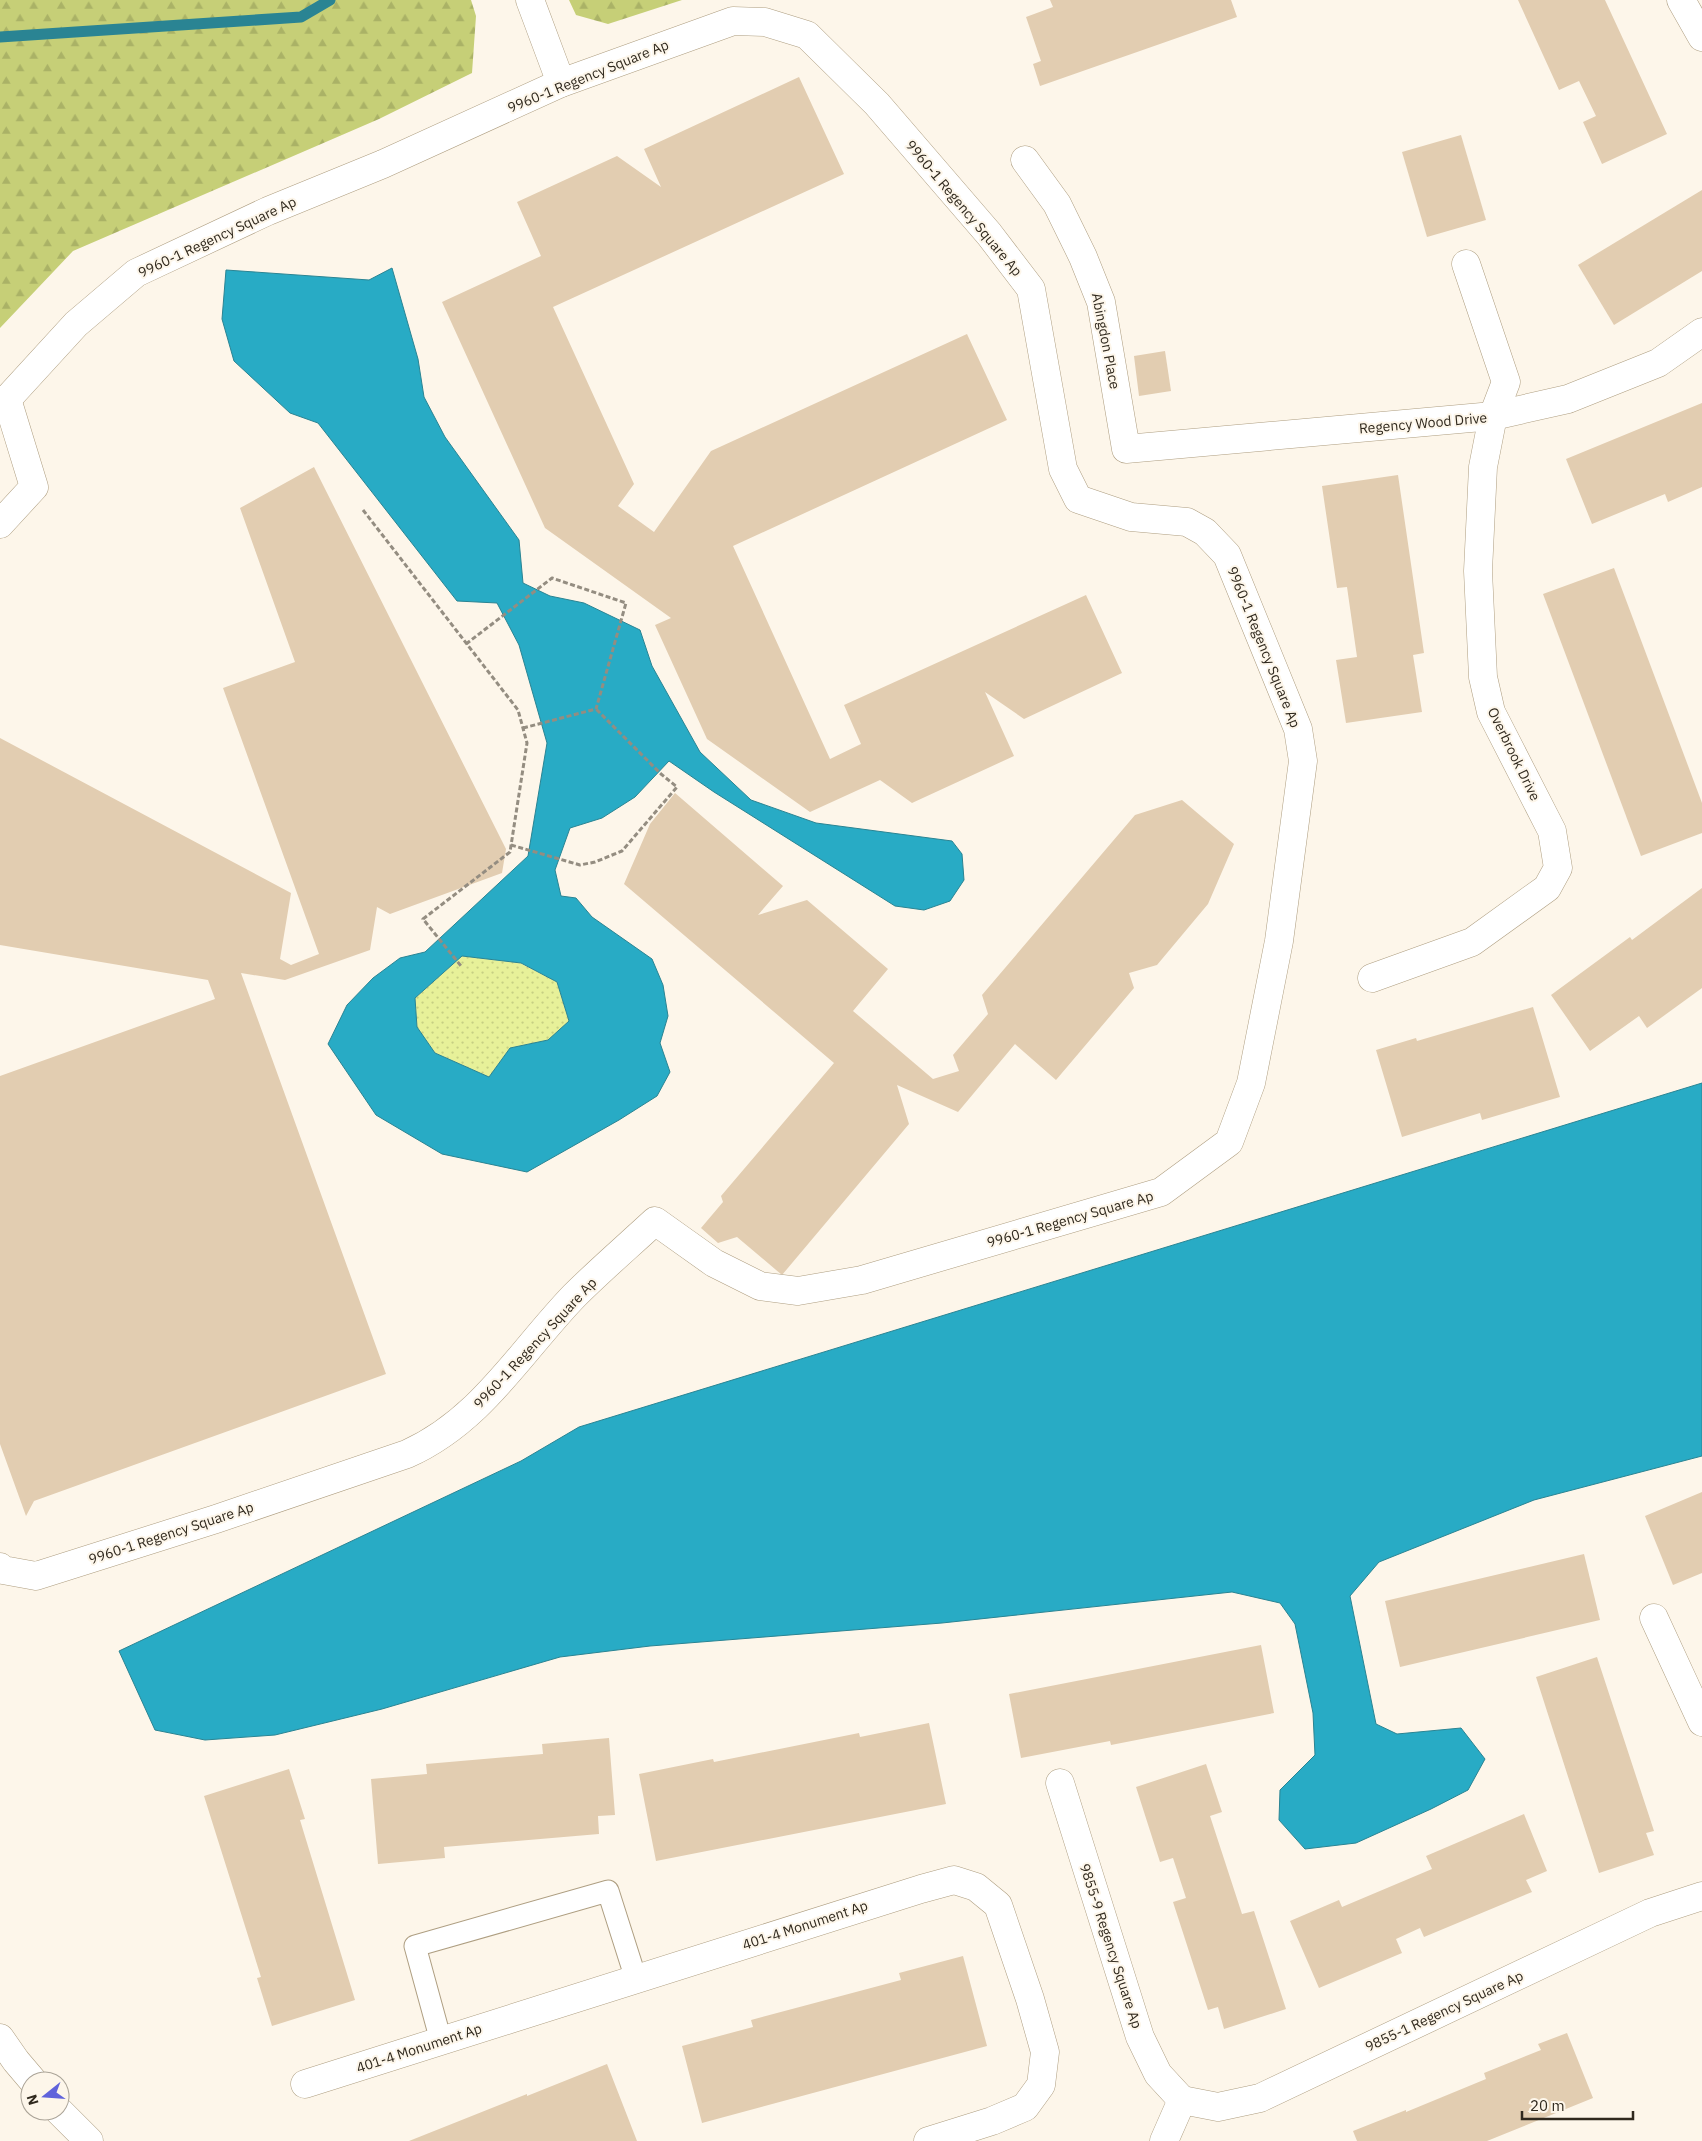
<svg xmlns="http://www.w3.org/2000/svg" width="1702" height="2141" font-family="'IBM Plex Sans',sans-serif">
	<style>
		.grass { fill: url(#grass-dots) }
		.forest { fill: url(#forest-firs) }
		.water { fill: #28abc5; stroke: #2a8493; fill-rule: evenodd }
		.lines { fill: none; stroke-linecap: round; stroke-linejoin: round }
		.stream { stroke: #2a8493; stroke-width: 11 }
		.building { fill: #e2cdb1 }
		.service-casing { stroke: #ae9e81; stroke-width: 23 }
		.minor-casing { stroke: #ae9e81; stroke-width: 29 }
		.path { stroke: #948d81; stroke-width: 3; stroke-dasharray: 5 2.5; stroke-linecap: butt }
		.service { stroke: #fff; stroke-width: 21 }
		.minor { stroke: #fff; stroke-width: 28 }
		.labels { text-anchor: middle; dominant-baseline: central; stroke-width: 4; stroke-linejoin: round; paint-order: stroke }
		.street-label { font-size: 14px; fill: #30291e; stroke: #fdf6ea }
	</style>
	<defs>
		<pattern id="grass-dots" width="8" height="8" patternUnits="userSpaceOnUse" patternTransform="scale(1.25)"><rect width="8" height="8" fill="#e7f199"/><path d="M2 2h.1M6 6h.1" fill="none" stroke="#c6cf83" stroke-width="1.8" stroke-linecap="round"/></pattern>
		<pattern id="forest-firs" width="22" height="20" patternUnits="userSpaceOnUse" patternTransform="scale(1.25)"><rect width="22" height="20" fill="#c6cf77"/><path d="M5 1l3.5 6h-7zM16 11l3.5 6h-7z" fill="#aab266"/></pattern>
	</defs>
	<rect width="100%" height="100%" fill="#fdf6ea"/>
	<polygon class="grass" points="462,956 520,963 557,982 569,1021 549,1040 510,1048 489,1077 435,1053 417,1027 415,998"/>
	<g class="forest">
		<polygon points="0,0 471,0 476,16 472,73 379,119 73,251 0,328"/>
		<polygon points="569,0 682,0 608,24 576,15"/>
	</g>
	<g class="water">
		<path d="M392,268L418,359L424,397L445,437L519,540L523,583L550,596L584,603L640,630L652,666L700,752L751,800L816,823L952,841L962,854L964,880L950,901L924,910L895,906L714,792L669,761L635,797L602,818L570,828L555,870L561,896L576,898L592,917L652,959L663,985L668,1016L660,1043L670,1072L657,1096L619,1120L527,1172L442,1154L376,1115L328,1044L347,1005L373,978L400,958L425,952L528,856L547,743L519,645L497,603L457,601L318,423L290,413L234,361L222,319L226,270L369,280ZM462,956L521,963L557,982L569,1021L548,1040L510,1048L489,1077L435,1053L417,1027L415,998Z"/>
		<polygon points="1702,1083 1702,1456 1534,1500 1379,1562 1350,1596 1376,1724 1397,1734 1461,1728 1485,1759 1468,1790 1431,1809 1356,1843 1305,1849 1279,1820 1280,1790 1315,1755 1313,1713 1295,1624 1280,1603 1232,1592 942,1623 650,1646 560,1657 382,1709 275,1735 205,1740 155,1730 119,1651 521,1461 579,1427"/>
	</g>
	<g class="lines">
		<polyline class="stream" points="0,37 301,17 330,0"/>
	</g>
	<g class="building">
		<polygon points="1050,0 1231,0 1237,17 1040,86 1033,64 1041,61 1026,17 1053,7"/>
		<polygon points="1518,0 1605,0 1667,134 1602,164 1583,122 1596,116 1579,81 1559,90"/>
		<polygon points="799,77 844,174 553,307 634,484 618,506 654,532 711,451 967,334 1007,420 733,546 830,759 861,744 844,705 1086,595 1122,673 1024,719 985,692 1014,756 912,803 880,780 810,812 707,739 655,625 671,618 545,528 442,302 541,256 517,202 617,156 661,187 644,149"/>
		<polygon points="1461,135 1486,220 1427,237 1402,152"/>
		<polygon points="1702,190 1702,271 1614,325 1578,265"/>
		<polygon points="1165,351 1171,391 1139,396 1134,356"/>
		<polygon points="1702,403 1702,487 1668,502 1665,494 1592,524 1566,459"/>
		<polygon points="314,467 506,849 502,873 390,914 377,907 370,950 285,980 241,973 386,1374 34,1501 26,1516 0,1444 0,1076 215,999 208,980 0,945 0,738 291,893 280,959 291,965 319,954 223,688 295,662 240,508"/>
		<polygon points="1398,475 1424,653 1413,655 1422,712 1346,723 1336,660 1357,657 1347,587 1337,588 1322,486"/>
		<polygon points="1614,568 1702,803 1702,833 1641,856 1543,594"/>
		<polygon points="675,793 783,886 758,915 807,900 888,969 853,1011 933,1079 959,1071 953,1055 988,1014 982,995 1135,815 1182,800 1234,844 1208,904 1157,965 1129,973 1134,988 1056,1080 1015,1044 958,1112 897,1085 909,1124 782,1275 737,1237 718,1243 701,1228 723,1202 721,1196 834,1063 624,884 650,824"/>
		<polygon points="1702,888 1702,988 1647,1028 1639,1016 1590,1051 1551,995 1630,937 1632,940"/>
		<polygon points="1533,1007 1560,1097 1482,1120 1480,1113 1402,1137 1376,1050 1416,1038 1417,1041"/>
		<polygon points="1702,1492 1702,1573 1673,1585 1645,1516"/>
		<polygon points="1584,1554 1600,1620 1400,1667 1385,1601"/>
		<polygon points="1261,1645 1274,1713 1111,1745 1110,1741 1021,1758 1009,1694"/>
		<polygon points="1597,1657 1654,1831 1646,1833 1654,1855 1599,1873 1536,1677"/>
		<polygon points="929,1723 946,1804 656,1861 639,1774 713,1759 714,1762 859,1733 860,1737"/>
		<polygon points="609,1738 615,1815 598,1816 599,1834 444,1847 445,1858 378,1864 371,1779 427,1774 426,1764 543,1754 542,1744"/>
		<polygon points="1206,1764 1222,1812 1210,1816 1242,1914 1254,1911 1286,2009 1224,2029 1218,2007 1208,2010 1173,1902 1186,1898 1173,1858 1160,1862 1136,1787"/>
		<polygon points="289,1769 305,1819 300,1820 355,2000 272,2026 257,1978 261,1977 204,1796"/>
		<polygon points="1524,1814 1547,1871 1526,1880 1532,1892 1424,1937 1420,1928 1396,1939 1402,1953 1319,1988 1290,1921 1339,1900 1342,1907 1432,1869 1426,1856"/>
		<polygon points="963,1956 987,2046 702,2123 682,2046 753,2027 751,2020 901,1980 899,1973"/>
		<polygon points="1567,2033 1593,2098 1487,2141 1357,2141 1353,2131 1406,2110 1406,2112 1486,2079 1484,2073 1541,2050 1538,2044"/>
		<polygon points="607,2064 637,2141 409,2141 527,2094 527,2096"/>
	</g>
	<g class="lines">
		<defs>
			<polyline id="service" points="441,2041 415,1946 608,1891 636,1979"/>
			<g id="minor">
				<polyline points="530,0 561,83"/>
				<polyline points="1681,0 1702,37"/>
				<polyline points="1025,160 1057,204 1083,257 1101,302 1126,449 1493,416 1568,399 1658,363 1702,332"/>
				<path d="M0,407L76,324L136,273L268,211L383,164L561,83L733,21L765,22L807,35L877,104L989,234L1031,289L1063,469L1078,499L1131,517L1187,522L1205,532L1227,555L1298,729L1303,761L1279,941L1251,1083L1229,1142L1161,1192L862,1280L798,1291L760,1286L714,1263L655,1221C628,1246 600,1270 574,1296C520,1352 481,1421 407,1454L216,1519L36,1576L3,1570L0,1567"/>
				<polyline points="0,524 34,487 7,399"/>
				<polyline points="1372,978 1472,942 1547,888 1558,868 1552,831 1491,712 1483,677 1478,571 1483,467 1493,416 1506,382 1466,264"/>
				<polyline points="1654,1618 1702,1722"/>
				<polyline points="1060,1783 1140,2037 1158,2074 1182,2100"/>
				<polyline points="0,2038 16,2061 33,2081"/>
				<polyline points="305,2084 921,1889 954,1880 976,1887 998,1905 1030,1999 1045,2052 1041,2085 1025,2107 992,2121 928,2141"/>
				<polyline points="1182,2100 1218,2107 1260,2098 1650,1913 1702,1896"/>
				<polyline points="59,2111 89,2141"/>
				<polyline points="1164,2141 1182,2100"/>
			</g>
		</defs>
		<use href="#service" class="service-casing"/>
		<use href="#minor" class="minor-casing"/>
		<g class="path">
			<polyline points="363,510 518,710 527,743 510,852 423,919 461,966"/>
			<polyline points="466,644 552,578 626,603 596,709"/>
			<polyline points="523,728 596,709"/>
			<polyline points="511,845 580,865 595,862 622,851 677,787 661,774 596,709"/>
		</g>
		<use href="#service" class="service"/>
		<use href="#minor" class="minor"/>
	</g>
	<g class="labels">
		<g class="street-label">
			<text transform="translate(588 76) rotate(-22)">9960-1 Regency Square Ap</text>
			<text transform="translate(964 208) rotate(50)">9960-1 Regency Square Ap</text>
			<text transform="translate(217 237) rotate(-25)">9960-1 Regency Square Ap</text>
			<text transform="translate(1106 341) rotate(79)">Abingdon Place</text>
			<text transform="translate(1423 423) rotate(-5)">Regency Wood Drive</text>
			<text transform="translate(1264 647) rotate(68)">9960-1 Regency Square Ap</text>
			<text transform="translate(1514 754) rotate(64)">Overbrook Drive</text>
			<text transform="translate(1070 1219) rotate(-16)">9960-1 Regency Square Ap</text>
			<text transform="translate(535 1343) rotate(-47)">9960-1 Regency Square Ap</text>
			<text transform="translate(171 1533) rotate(-18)">9960-1 Regency Square Ap</text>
			<text transform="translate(805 1925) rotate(-18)">401-4 Monument Ap</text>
			<text transform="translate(1111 1946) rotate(72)">9855-9 Regency Square Ap</text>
			<text transform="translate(1444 2011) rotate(-25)">9855-1 Regency Square Ap</text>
			<text transform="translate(419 2048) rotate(-18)">401-4 Monument Ap</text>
		</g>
	</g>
	<g transform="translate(45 2096) rotate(253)"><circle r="24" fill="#fdf6ea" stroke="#aba498"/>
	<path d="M0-4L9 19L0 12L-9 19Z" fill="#6063db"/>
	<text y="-8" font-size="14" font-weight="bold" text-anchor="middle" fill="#30291e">N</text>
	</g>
	<path d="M1522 2111v8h111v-8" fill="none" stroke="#30291e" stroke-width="2.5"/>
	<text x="1530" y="2111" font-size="15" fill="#30291e" stroke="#fdf6ea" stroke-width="4" paint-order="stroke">20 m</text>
</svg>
